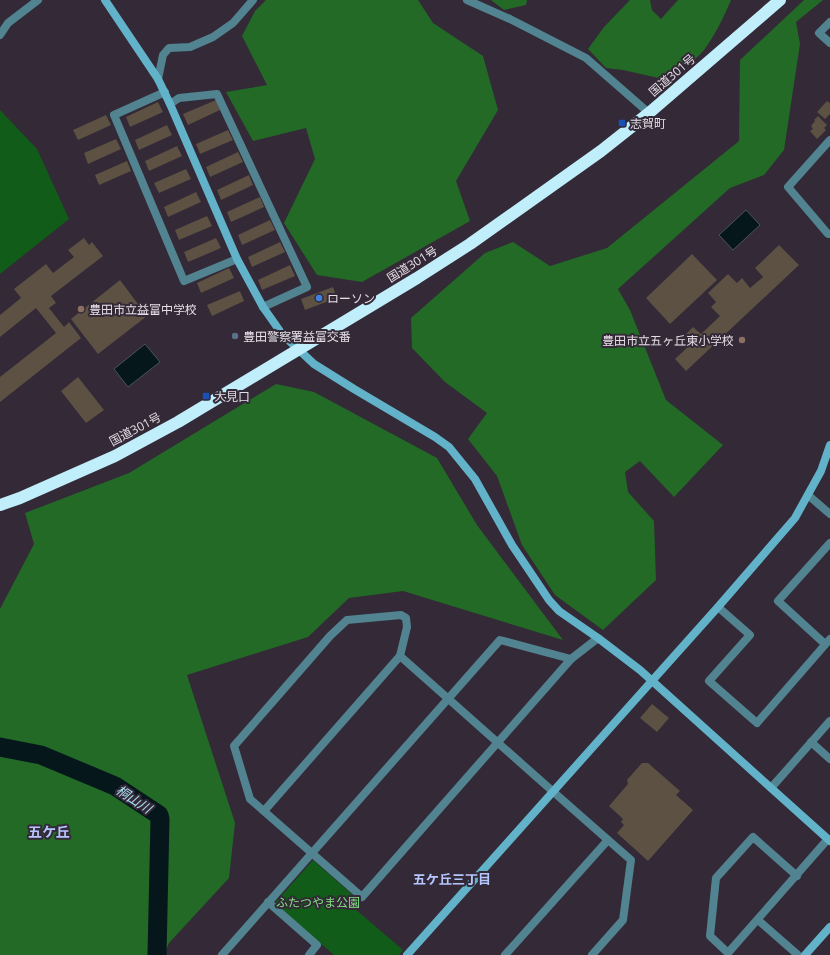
<svg xmlns="http://www.w3.org/2000/svg" width="830" height="955" font-family="'Open Sans','Noto Sans JP',sans-serif">
	<style>
		.green { fill: #115c18 }
		.forest { fill: #226a26 }
		.water { fill: #06171c; stroke: #495359 }
		.lines { fill: none; stroke-linecap: round; stroke-linejoin: round }
		.river { stroke: #06171c; stroke-width: 19 }
		.building { fill: #5c5142 }
		.street { stroke: #528390; stroke-width: 8 }
		.secondary { stroke: #62b3c9; stroke-width: 8 }
		.highway { stroke: #c1eefb; stroke-width: 12 }
		.transit-dot { fill: #1a4fb4; stroke: #332937; stroke-width: 1.5 }
		.shop-dot { fill: #3f7fe0; stroke: #332937; stroke-width: 1.5 }
		.education-dot { fill: #8d6e63; stroke: #332937; stroke-width: 1.5 }
		.service-dot { fill: #5c6f8a; stroke: #332937; stroke-width: 1.5 }
		.labels { text-anchor: middle; dominant-baseline: central; stroke-width: 4; stroke-linejoin: round; paint-order: stroke }
		.street-label { font-size: 12px; fill: #e4dee7; stroke: #332937 }
		.poi-label { font-size: 12px; fill: #e4dee7; stroke: #332937; text-anchor: start }
		.park-label { font-size: 12px; fill: #84e084; stroke: #332937 }
		.water-label { font-size: 13px; font-style: italic; fill: #ade4f7; stroke: #332937 }
		.neighbourhood-label { font-size: 13px; font-weight: bold; fill: #b5c6fe; stroke: #332937 }
		.quarter-label { font-size: 14px; font-weight: bold; fill: #b5c6fe; stroke: #332937 }
	</style>
	<rect width="100%" height="100%" fill="#332937"/>
	<g class="green">
		<polygon points="0,110 37,149 69,219 0,274"/>
		<polygon points="313,860 356,898 354,908 403,950 399,955 334,955 275,903"/>
	</g>
	<g class="forest">
		<polygon points="266,0 418,0 433,23 483,56 498,110 456,181 470,221 362,282 317,275 284,223 315,159 306,128 253,141 226,92 267,85 242,36 255,11"/>
		<polygon points="491,0 527,0 526,5 504,10"/>
		<path d="M630,0H650L652,10L661,19L678,0H731C725,15 714,37 704,50C695,62 676,71 663,79L623,70L606,68L588,49L604,27Z"/>
		<polygon points="804,0 823,0 796,22 800,44 784,150 764,175 730,188 618,289 630,310 666,400 723,445 674,497 640,461 625,472 628,492 654,521 656,580 603,630 555,595 522,545 497,476 468,439 487,413 445,382 412,348 411,318 485,253 513,242 550,266 607,248 739,141 740,60"/>
		<polygon points="276,384 314,392 437,458 477,525 563,640 403,591 349,598 308,637 187,675 235,823 229,878 169,943 164,955 0,955 0,609 34,544 25,513 129,473"/>
	</g>
	<g class="water">
		<polygon points="746,210 760,225 733,250 719,235"/>
		<polygon points="145,344 160,362 128,387 114,369"/>
	</g>
	<g class="lines">
		<polyline class="river" points="0,747 41,755 115,786 159,815 160,819 157,955"/>
	</g>
	<g class="building">
		<polygon points="216,100 220,110 188,125 183,114"/>
		<polygon points="827,101 830,103 830,114 825,119 817,112"/>
		<polygon points="158,102 163,112 130,127 126,117"/>
		<polygon points="106,115 111,125 78,140 73,130"/>
		<polygon points="818,116 827,125 824,128 826,130 817,139 810,131 813,129 811,126 815,121 814,120"/>
		<polygon points="167,125 172,135 139,150 135,140"/>
		<polygon points="228,130 233,140 200,154 196,144"/>
		<polygon points="116,139 121,149 88,164 84,153"/>
		<polygon points="177,146 182,156 149,171 145,161"/>
		<polygon points="238,152 243,162 210,177 206,167"/>
		<polygon points="127,161 131,171 99,185 95,175"/>
		<polygon points="186,169 191,179 159,193 154,183"/>
		<polygon points="249,175 253,185 221,200 217,190"/>
		<polygon points="196,192 201,202 168,217 164,207"/>
		<polygon points="260,197 264,207 231,222 227,212"/>
		<polygon points="207,216 212,226 179,240 175,230"/>
		<polygon points="270,220 275,230 242,245 238,235"/>
		<polygon points="84,238 89,245 92,242 103,256 51,296 56,303 49,308 64,327 69,322 81,338 0,402 0,377 56,333 36,308 0,337 0,315 21,298 14,289 46,264 53,273 74,257 68,250"/>
		<polygon points="216,238 221,248 188,262 184,252"/>
		<polygon points="280,242 285,252 252,267 248,257"/>
		<polygon points="779,245 799,265 686,371 675,359 690,345 683,337 693,327 701,334 720,316 711,307 716,302 708,293 728,274 737,283 742,278 750,288 763,277 755,268"/>
		<polygon points="692,254 717,280 670,324 646,298"/>
		<polygon points="290,265 295,276 262,290 258,280"/>
		<polygon points="229,268 234,278 201,293 197,283"/>
		<polygon points="120,280 147,316 98,354 71,319"/>
		<polygon points="333,287 337,298 305,310 301,299"/>
		<polygon points="240,291 244,301 212,316 207,305"/>
		<polygon points="78,377 104,410 86,423 61,391"/>
		<polygon points="652,704 669,718 657,732 640,718"/>
		<polygon points="642,763 648,763 680,791 676,795 693,810 648,861 617,833 624,825 621,822 623,819 609,806 628,784 627,780"/>
	</g>
	<g class="lines">
		<g class="street">
			<polyline points="467,0 510,19 586,58 649,113"/>
			<polyline points="830,22 819,33 830,43"/>
			<polyline points="0,35 8,23 38,0"/>
			<polyline points="158,79 163,55 169,48 190,47 213,37 233,23 253,0"/>
			<polyline points="165,92 114,115 184,281 237,259"/>
			<polyline points="170,104 179,98 217,94 307,287 263,307"/>
			<polyline points="830,140 788,187 828,234 830,234"/>
			<polyline points="808,495 830,514"/>
			<polyline points="718,607 750,635 709,681 757,723 830,639"/>
			<polyline points="825,644 778,601 830,543"/>
			<polyline points="811,742 830,759"/>
			<polyline points="771,788 830,721"/>
			<polyline points="264,811 400,656"/>
			<polyline points="797,876 753,837 716,878 710,936 728,953 828,839"/>
			<polyline points="268,902 317,945 309,955"/>
			<polyline points="758,920 798,955"/>
			<polyline points="222,955 500,640 571,659"/>
			<polyline points="505,955 608,840"/>
			<path d="M592,955L623,920L631,860C554,793 477,724 400,656L407,627L406,618L401,615L347,620L330,636L234,746L250,799L362,897L571,659L598,638"/>
		</g>
		<g class="secondary">
			<polyline points="105,0 158,79 170,104 237,259 263,307 282,334 314,364 354,389 435,437 449,447 475,479 512,545 549,600 559,611 598,638 640,670 830,841"/>
			<polyline points="407,955 718,607 795,518 821,471 830,445"/>
			<polyline points="805,955 830,927"/>
		</g>
		<polyline class="highway" points="0,505 20,498 115,456 178,422 417,278 470,244 601,151 649,113 780,0"/>
	</g>
	<g class="transit-dot">
		<rect x="618" y="119" width="8" height="8" rx="2"/>
		<rect x="202" y="392" width="8" height="8" rx="2"/>
	</g>
	<circle class="shop-dot" cx="319" cy="298" r="4"/>
	<g class="education-dot">
		<circle cx="81" cy="309" r="4"/>
		<circle cx="742" cy="340" r="4"/>
	</g>
	<circle class="service-dot" cx="235" cy="336" r="4"/>
	<g class="labels">
		<g class="street-label">
			<text transform="translate(672 75) rotate(-41)">国道301号</text>
			<text transform="translate(412 264) rotate(-32)">国道301号</text>
			<text transform="translate(135 429) rotate(-28)">国道301号</text>
		</g>
		<g class="poi-label">
			<text x="630" y="123">志賀町</text>
			<text x="327" y="298">ローソン</text>
			<text x="89" y="309">豊田市立益富中学校</text>
			<text x="243" y="336">豊田警察署益富交番</text>
			<text x="734" y="340" text-anchor="end">豊田市立五ヶ丘東小学校</text>
			<text x="214" y="396">大見口</text>
		</g>
		<g class="park-label">
			<text x="318" y="902">ふたつやま公園</text>
		</g>
		<g class="water-label">
			<text transform="translate(134 799) rotate(33)">桐山川</text>
		</g>
		<g class="neighbourhood-label">
			<text x="452" y="879">五ケ丘三丁目</text>
		</g>
		<g class="quarter-label">
			<text x="49" y="831">五ケ丘</text>
		</g>
	</g>
</svg>
